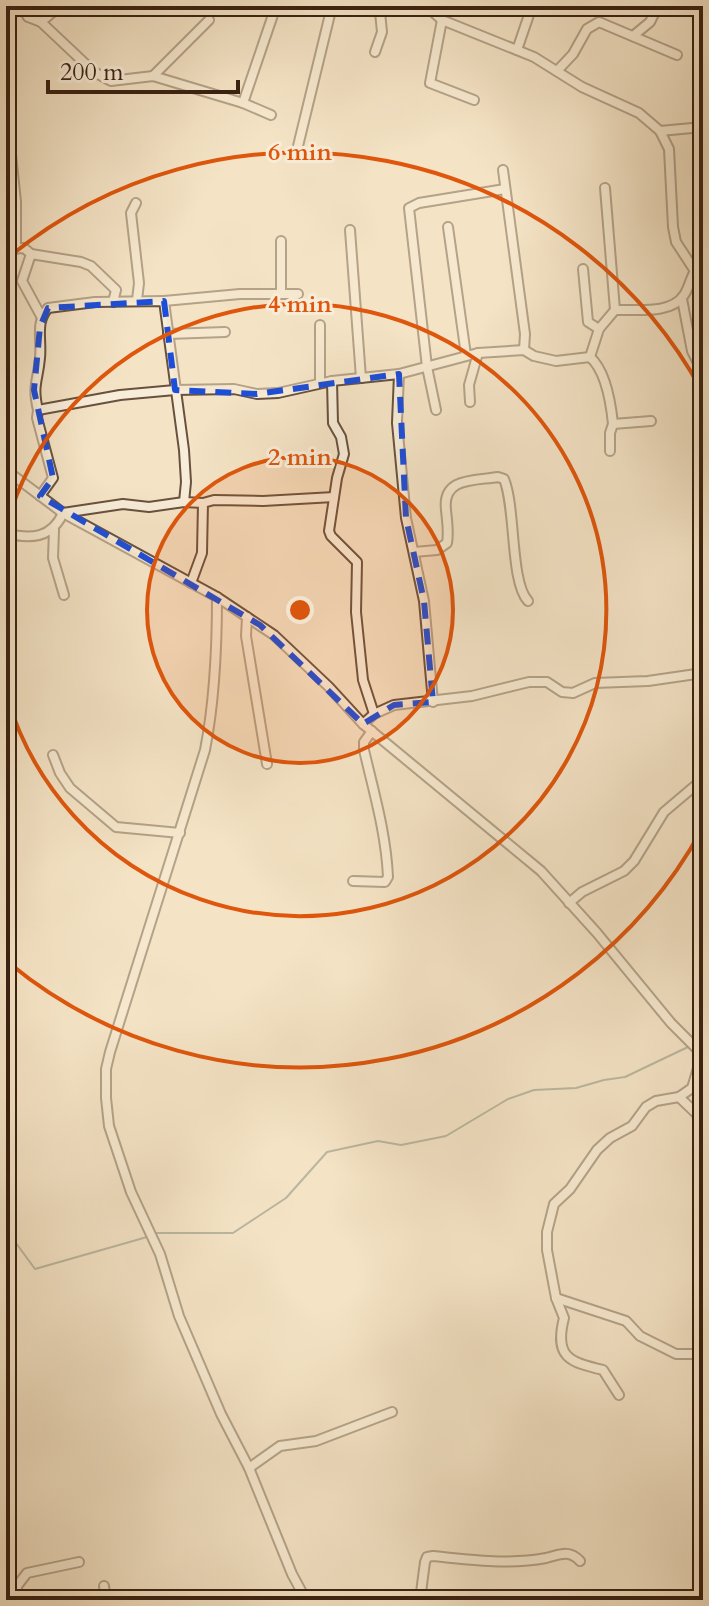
<svg xmlns="http://www.w3.org/2000/svg" width="709" height="1606" font-family="Cardo,serif">
	<style>
		.lines { fill: none; stroke-linecap: round; stroke-linejoin: round }
		.stream { stroke: #747f72; stroke-width: 2 }
		.minor-casing { stroke: #68523e; stroke-width: 12 }
		.minor { stroke: #f8edd9; stroke-width: 8 }
		.marked { fill: none; stroke: #1d4ed8; stroke-width: 6; stroke-dasharray: 16 10; stroke-linejoin: round }
		.ring { fill: none; stroke: #df560c; stroke-width: 4 }
		.centre { fill: #df560c; stroke: #f8edd9; stroke-width: 4 }
		.ring-label { font-size: 24px; text-anchor: middle; font-weight: bold; fill: #df560c; stroke: #f8edd9; stroke-width: 6; stroke-linejoin: round; paint-order: stroke }
	</style>
	<rect width="100%" height="100%" fill="#f4e3c5"/>
	<filter id="stains"><feTurbulence type="fractalNoise" baseFrequency=".0025" numOctaves="4"/><feColorMatrix values="0 0 0 0 .2 0 0 0 0 .09 0 0 0 0 .02 0 0 0 .5 -.17"/></filter>
	<radialGradient id="worn" r=".72"><stop offset=".6" stop-color="#630" stop-opacity="0"/><stop offset="1" stop-color="#630" stop-opacity=".3"/></radialGradient>
	<g class="lines">
		<g class="stream">
			<polyline points="697,1038 703,1031"/>
			<polyline points="156,1233 233,1233 286,1198 327,1152 378,1141 401,1145 446,1136 508,1099 534,1090 576,1088 604,1080 625,1077 690,1046"/>
			<polyline points="6,1240 13,1239 35,1269 147,1237"/>
		</g>
		<defs>
			<g id="minor">
				<polyline points="21,6 28,17 41,22 60,6"/>
				<polyline points="344,6 358,9"/>
				<polyline points="420,6 430,9 442,20 534,57 582,87 639,113 660,131 669,149 673,227 676,242 695,271"/>
				<polyline points="442,20 430,83 474,100"/>
				<polyline points="41,22 94,72 111,81 153,76 243,103 271,115"/>
				<polyline points="633,36 650,22 658,6"/>
				<polyline points="517,50 532,6"/>
				<polyline points="375,52 382,32 380,12 384,6"/>
				<polyline points="557,71 573,54 587,29 599,22 677,55"/>
				<polyline points="153,76 209,20"/>
				<polyline points="243,103 276,6"/>
				<polyline points="660,131 703,127"/>
				<polyline points="9,135 16,202 16,249"/>
				<polyline points="298,146 332,6"/>
				<polyline points="503,170 525,334 524,350"/>
				<polyline points="136,203 131,213 139,283 137,300"/>
				<polyline points="448,227 466,355"/>
				<polyline points="350,230 361,378"/>
				<polyline points="281,241 281,294"/>
				<polyline points="6,249 24,248 31,254 22,281 41,316"/>
				<polyline points="31,254 81,262 91,266 116,290 113,302"/>
				<polyline points="583,269 588,322 599,329"/>
				<polyline points="682,299 692,351 700,367"/>
				<polyline points="164,301 240,294 298,294"/>
				<path d="M615,310C636,309 671,315 684,295C689,288 690,279 695,271L703,270"/>
				<polyline points="320,325 320,383"/>
				<polyline points="168,334 225,332"/>
				<polyline points="590,357 599,329 615,310 605,188"/>
				<path d="M590,357C606,371 611,404 613,424L651,421"/>
				<polyline points="332,381 333,423 341,437 344,454 337,478 329,531 331,536 357,562 356,612 363,680 374,714"/>
				<polyline points="470,402 469,385 478,353"/>
				<path d="M38,410C32,385 38,381 40,358C42,339 35,323 48,308L95,302L164,301L184,450L186,482L184,502"/>
				<polyline points="436,410 427,367 409,208 419,203 505,189"/>
				<polyline points="610,451 610,433 613,424"/>
				<polyline points="6,470 63,513 217,597 274,635 329,687 363,724 541,871 597,933 671,1023 703,1055"/>
				<polyline points="40,496 53,478 37,418 38,410 120,395 175,390 234,389 257,394 278,393 332,381 399,374"/>
				<polyline points="54,530 53,558 64,595"/>
				<path d="M6,533C31,540 52,538 63,513L123,504L149,507L184,502L203,503"/>
				<path d="M414,552L437,550L447,543C449,531 447,521 446,510C442,477 474,481 498,477L504,479C516,508 510,582 528,601"/>
				<polyline points="191,583 202,553 203,503 214,500 263,501 334,497"/>
				<path d="M217,597C217,649 215,699 205,750L110,1052L106,1069V1098L109,1126L131,1192L160,1254L179,1316L221,1414L249,1468L292,1574L306,1600"/>
				<polyline points="247,617 246,636 267,764"/>
				<polyline points="433,702 424,601 406,518 397,423 399,374 478,353 524,350 534,356 556,361 590,357"/>
				<polyline points="363,724 374,714 394,705 472,696 529,682 547,682 562,692 573,693 595,683 648,681 703,673"/>
				<polyline points="53,755 60,773 70,788 116,827 180,833"/>
				<path d="M353,881L385,882L388,877C386,833 374,793 364,750V742L372,731"/>
				<polyline points="569,903 582,892 624,871 634,861 664,812 703,779"/>
				<polyline points="679,1097 703,1120"/>
				<polyline points="703,1144 703,1148"/>
				<polyline points="700,1255 703,1249"/>
				<polyline points="556,1298 626,1321 640,1336 676,1354 697,1354 703,1357"/>
				<path d="M619,1395L603,1370C569,1362 554,1357 564,1318L556,1298L547,1250V1232L554,1204L570,1189L597,1150L610,1138L632,1126L646,1107L656,1101L679,1097L692,1088L702,1055"/>
				<polyline points="249,1468 280,1446 316,1441 392,1412"/>
				<polyline points="104,1586 106,1600"/>
				<polyline points="17,1600 17,1586 27,1573 79,1562"/>
				<path d="M420,1600L425,1562L427,1557L433,1556C470,1560 508,1565 546,1558C559,1555 569,1549 580,1561"/>
			</g>
		</defs>
		<use href="#minor" class="minor-casing"/>
		<use href="#minor" class="minor"/>
	</g>
	<path d="M0 0H709V1606H0ZM164,301L175,390L257,394L399,374L406,518L424,601L433,702L394,705L363,724L260,625L40,496L53,478L34,390L40,327L48,308Z" fill="#f4e3c5" fill-opacity=".55" fill-rule="evenodd"/>
	<path class="marked" d="M164,301L175,390L257,394L399,374L406,518L424,601L433,702L394,705L363,724L260,625L40,496L53,478L34,390L40,327L48,308Z"/>
	<circle cx="300" cy="610" r="153" fill="#df560c" fill-opacity=".12"/>
	<g class="ring">
		<circle cx="300" cy="610" r="153"/>
		<path d="M7 523A306 306 0 1 1 7 697"/>
		<path d="M702 829A458 458 0 0 1 9 963M9 257A458 458 0 0 1 702 391"/>
	</g>
	<circle cx="300" cy="610" r="12" class="centre"/>
	<g class="ring-label">
		<text x="300" y="160">6 min</text>
		<text x="300" y="312">4 min</text>
		<text x="300" y="465">2 min</text>
	</g>
	<rect width="709" height="1606" fill="none" stroke="#f4e3c5" stroke-width="32"/>
	<rect x="8" y="8" width="693" height="1590" fill="none" stroke="#392111" stroke-width="4"/>
	<rect x="16" y="16" width="677" height="1574" fill="none" stroke="#392111" stroke-width="2"/>
	<path d="M48 80v12h190v-12" fill="none" stroke="#392111" stroke-width="4"/>
	<text x="60" y="80" font-size="24" fill="#392111" stroke="#f8edd9" stroke-width="6" paint-order="stroke">200 m</text>
	<rect width="100%" height="100%" filter="url(#stains)"/>
	<rect width="100%" height="100%" fill="url(#worn)"/>
</svg>
